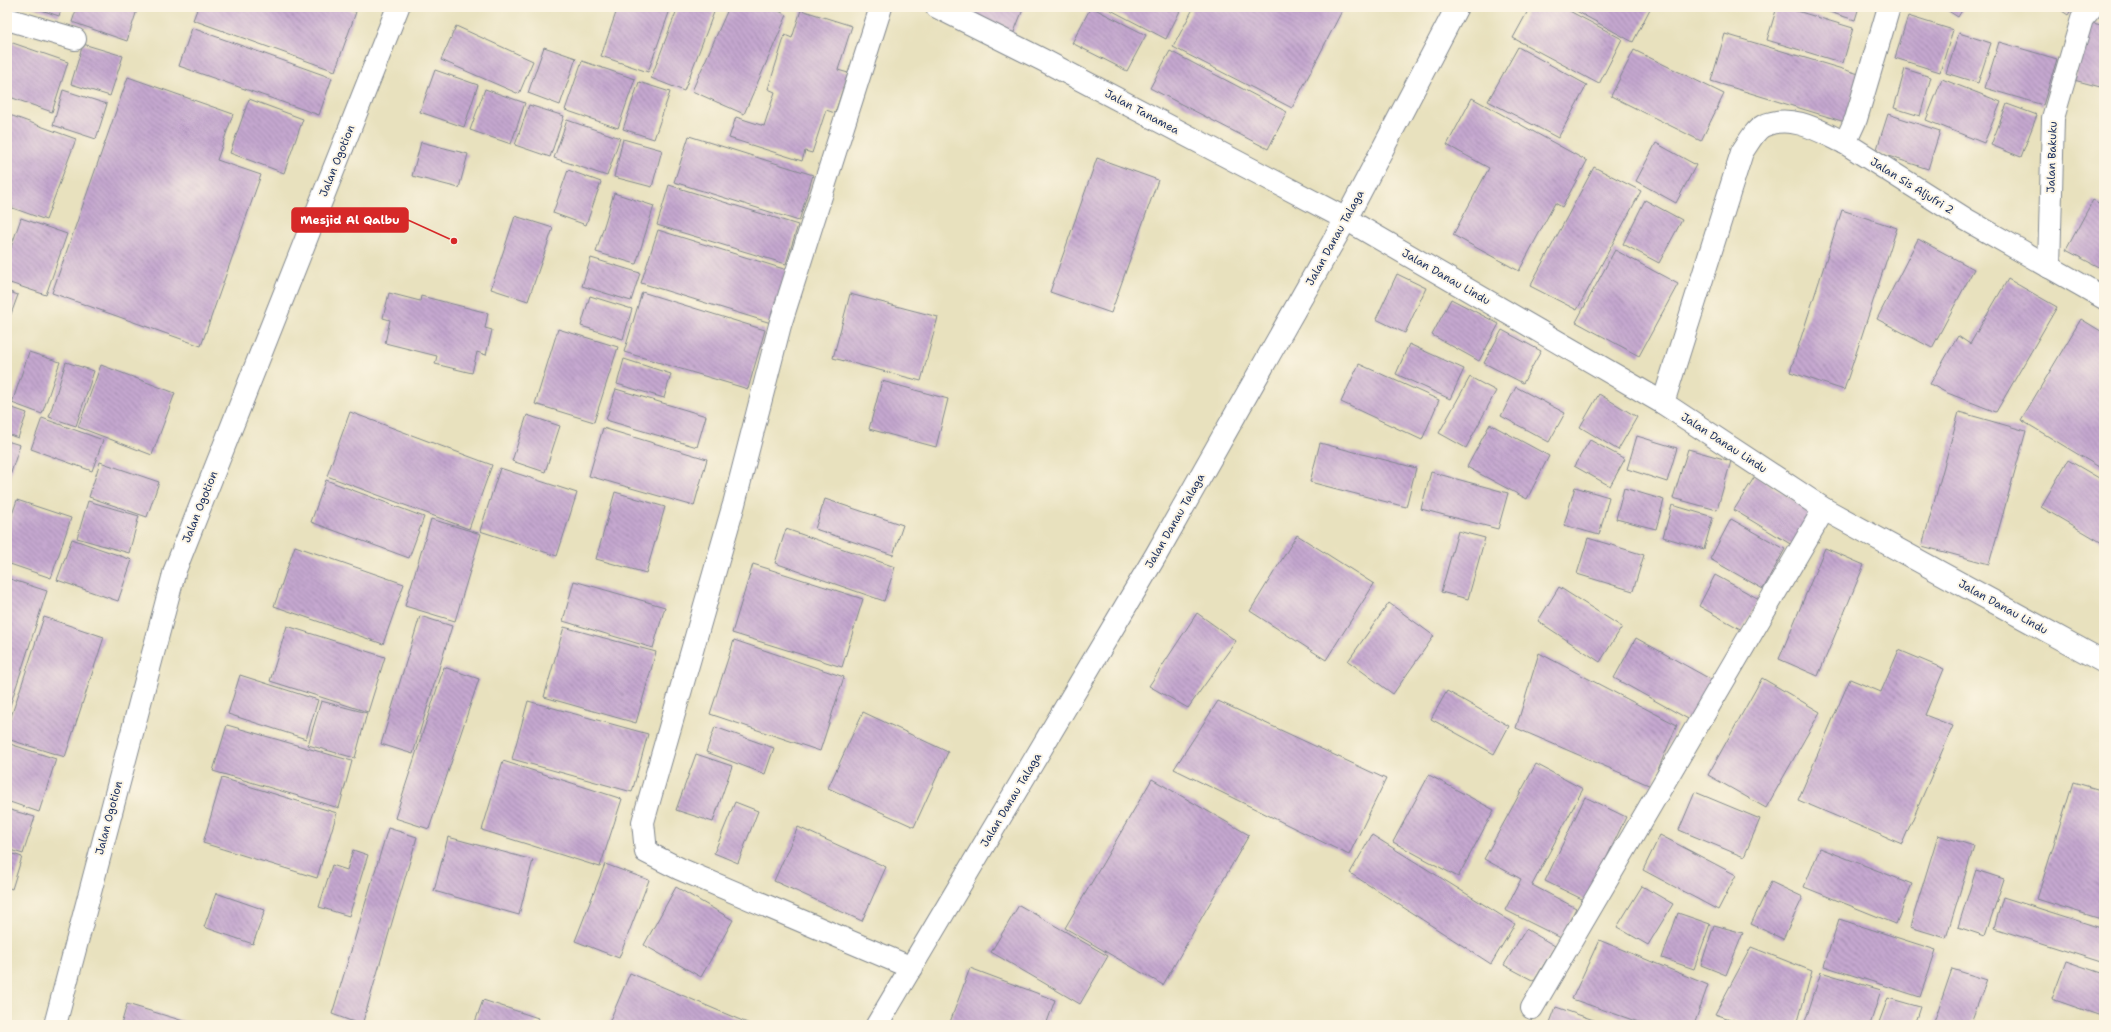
<svg xmlns="http://www.w3.org/2000/svg" width="2111" height="1032" font-family="'Shantell Sans',sans-serif">
	<style>
		.building { fill: url(#building-back-hatch) }
		.lines { fill: none; stroke-linecap: round; stroke-linejoin: round }
		.minor-casing { stroke: #82888e; stroke-width: 24 }
		.minor { stroke: #fff; stroke-width: 22 }
		.labels { text-anchor: middle; dominant-baseline: central; stroke-width: 4; stroke-linejoin: round; paint-order: stroke }
		.street-label { font-size: 11px; fill: #1b2f5e; stroke: #fcf5e5 }
		.leader { fill: none; stroke: #d62828; stroke-width: 1.5 }
		.callout-dot { fill: #d62828; stroke: #fcf5e5; stroke-width: 1.5 }
		.callout { fill: #d62828; stroke: #d62828; stroke-width: 1.5 }
		.callout-label { font-size: 12px; text-anchor: middle; font-weight: bold; fill: #fff }
	</style>
	<defs>
		<pattern id="building-back-hatch" width="6" height="6" patternUnits="userSpaceOnUse"><rect width="6" height="6" fill="#c5a7cf"/><path d="M-1 5l2 2M0 0l6 6M5-1l2 2" fill="none" stroke="#9f88ab"/></pattern>
	</defs>
	<rect width="100%" height="100%" fill="#fcf5e5"/>
	<filter id="ink" filterUnits="userSpaceOnUse"><feTurbulence type="fractalNoise" baseFrequency=".025" numOctaves="2"/><feDisplacementMap in="SourceGraphic" scale="8" xChannelSelector="R" yChannelSelector="G"/><feConvolveMatrix kernelMatrix="1 2 1 2 8 2 1 2 1" color-interpolation-filters="sRGB"/></filter>
	<filter id="wash" filterUnits="userSpaceOnUse"><feTurbulence type="fractalNoise" baseFrequency=".012" numOctaves="4" result="noise"/><feDisplacementMap in="SourceGraphic" scale="16" xChannelSelector="R" yChannelSelector="G"/><feGaussianBlur stdDeviation="0.9" result="paint"/><feColorMatrix in="noise" values="0 0 0 0 0 0 0 0 0 0 0 0 0 0 0 0 0 1.4 0 .05"/><feComposite in="paint" operator="in"/></filter>
	<g filter="url(#wash)">
		<rect width="100%" height="100%" fill="#e8e1be"/>
		<g id="blocks">
			<g class="building">
				<polygon points="32,7 62,7 59,16"/>
				<polygon points="77,7 138,7 127,41 72,22"/>
				<polygon points="198,7 342,7 356,12 335,71 193,20"/>
				<polygon points="618,7 671,7 648,72 601,56"/>
				<polygon points="678,7 716,7 684,91 651,78"/>
				<polygon points="729,7 770,7 787,15 744,114 692,91"/>
				<polygon points="945,7 1024,7 1012,37"/>
				<polygon points="1091,7 1146,35 1127,71 1072,43"/>
				<polygon points="1105,7 1182,7 1166,39"/>
				<polygon points="1194,7 1344,7 1292,108 1173,47"/>
				<polygon points="1530,7 1562,7 1622,39 1599,84 1513,38"/>
				<polygon points="1569,7 1651,7 1633,42"/>
				<polygon points="1777,7 1784,7 1853,28 1843,63 1767,40"/>
				<polygon points="1813,7 1859,7 1855,20"/>
				<polygon points="1942,7 1964,7 1958,17"/>
				<polygon points="2056,7 2073,7 2068,15"/>
				<polygon points="801,10 852,26 838,70 848,73 835,113 826,110 812,153 805,151 802,161 729,138 736,117 764,126 775,92 768,89 785,35 792,38"/>
				<polygon points="1908,16 1953,30 1940,72 1895,58"/>
				<polygon points="2090,22 2104,26 2104,88 2074,80"/>
				<polygon points="456,26 533,61 519,94 441,60"/>
				<polygon points="192,28 332,78 319,115 179,66"/>
				<polygon points="1959,33 1991,43 1978,83 1946,73"/>
				<polygon points="1725,34 1859,74 1845,122 1711,81"/>
				<polygon points="7,41 68,62 52,112 7,96"/>
				<polygon points="1999,42 2057,59 2043,105 1985,88"/>
				<polygon points="83,44 123,56 110,96 71,84"/>
				<polygon points="544,47 576,58 560,105 528,93"/>
				<polygon points="1518,47 1587,85 1558,138 1488,101"/>
				<polygon points="1634,50 1724,94 1701,141 1611,96"/>
				<polygon points="1170,51 1287,112 1268,149 1150,88"/>
				<polygon points="582,61 635,79 618,128 565,110"/>
				<polygon points="1905,69 1931,77 1920,116 1894,108"/>
				<polygon points="435,70 478,85 464,127 420,112"/>
				<polygon points="128,77 233,114 217,160 261,175 201,346 52,293"/>
				<polygon points="1942,79 2001,102 1984,143 1926,120"/>
				<polygon points="639,82 670,92 654,139 623,129"/>
				<polygon points="485,89 525,103 511,144 470,130"/>
				<polygon points="63,90 107,104 96,139 53,125"/>
				<polygon points="1472,98 1587,161 1562,207 1555,203 1519,271 1453,235 1489,168 1447,145"/>
				<polygon points="249,99 303,119 284,173 230,153"/>
				<polygon points="2007,104 2037,115 2021,157 1991,145"/>
				<polygon points="529,105 564,116 550,157 515,145"/>
				<polygon points="7,114 76,139 46,220 7,206"/>
				<polygon points="1888,114 1940,131 1928,169 1876,152"/>
				<polygon points="567,120 620,138 607,176 554,158"/>
				<polygon points="689,136 813,175 799,221 674,182"/>
				<polygon points="623,139 662,150 652,187 614,177"/>
				<polygon points="421,142 468,154 459,188 412,176"/>
				<polygon points="1656,143 1696,165 1676,203 1636,181"/>
				<polygon points="1097,158 1158,180 1111,313 1050,292"/>
				<polygon points="1594,167 1641,191 1577,310 1530,286"/>
				<polygon points="568,170 601,182 586,225 553,213"/>
				<polygon points="669,185 798,225 786,264 657,225"/>
				<polygon points="614,193 654,206 636,264 596,252"/>
				<polygon points="1645,200 1682,220 1659,263 1623,244"/>
				<polygon points="2093,200 2104,206 2104,270 2066,250"/>
				<polygon points="1842,210 1897,228 1844,390 1790,372"/>
				<polygon points="515,216 553,228 528,301 491,289"/>
				<polygon points="21,218 67,234 46,295 7,282 7,259"/>
				<polygon points="658,230 787,270 771,323 641,283"/>
				<polygon points="1918,239 1974,269 1932,348 1877,319"/>
				<polygon points="1615,250 1678,284 1639,356 1576,322"/>
				<polygon points="591,258 640,273 631,301 582,286"/>
				<polygon points="1397,274 1426,288 1405,333 1376,319"/>
				<polygon points="2008,279 2057,307 1996,412 1945,392 1930,384 1958,336 1970,344"/>
				<polygon points="7,291 18,295 7,325"/>
				<polygon points="642,292 765,330 748,389 624,352"/>
				<polygon points="389,293 420,301 421,296 488,313 485,328 492,330 486,355 477,352 472,373 435,364 437,356 385,343 390,320 383,318"/>
				<polygon points="850,294 938,317 921,381 833,358"/>
				<polygon points="590,296 632,309 623,339 581,326"/>
				<polygon points="1451,299 1499,324 1479,361 1432,335"/>
				<polygon points="2081,319 2104,333 2104,470 2021,420"/>
				<polygon points="558,329 618,347 594,422 535,404"/>
				<polygon points="1502,330 1541,351 1523,383 1484,363"/>
				<polygon points="1409,344 1464,369 1450,399 1396,374"/>
				<polygon points="29,352 60,362 42,414 12,403"/>
				<polygon points="624,359 671,374 664,398 617,384"/>
				<polygon points="66,362 94,371 76,426 49,417"/>
				<polygon points="1359,364 1439,400 1422,440 1341,402"/>
				<polygon points="101,365 175,393 152,455 78,427"/>
				<polygon points="1470,377 1496,391 1466,448 1439,433"/>
				<polygon points="882,381 948,399 936,447 869,429"/>
				<polygon points="1516,387 1565,413 1549,442 1501,416"/>
				<polygon points="616,389 706,416 697,447 606,420"/>
				<polygon points="1599,394 1637,417 1618,450 1580,427"/>
				<polygon points="7,406 27,413 18,438 7,434"/>
				<polygon points="350,412 492,465 469,529 327,476"/>
				<polygon points="1959,412 2026,431 1989,564 1922,546"/>
				<polygon points="527,415 560,426 545,472 512,461"/>
				<polygon points="42,418 103,440 92,471 31,449"/>
				<polygon points="1490,424 1549,456 1527,499 1467,467"/>
				<polygon points="603,428 707,459 694,506 589,476"/>
				<polygon points="1637,436 1677,448 1667,482 1627,469"/>
				<polygon points="1590,440 1625,459 1610,486 1574,466"/>
				<polygon points="7,441 20,445 9,479 7,478"/>
				<polygon points="1320,443 1416,468 1406,507 1310,482"/>
				<polygon points="1688,449 1731,461 1717,510 1673,498"/>
				<polygon points="2068,460 2104,481 2104,544 2041,507"/>
				<polygon points="100,462 159,482 147,517 89,497"/>
				<polygon points="500,468 577,493 557,556 480,531"/>
				<polygon points="1431,472 1508,493 1498,529 1421,509"/>
				<polygon points="1755,476 1813,512 1792,545 1734,510"/>
				<polygon points="326,480 424,517 409,558 311,522"/>
				<polygon points="1575,487 1609,497 1599,535 1564,525"/>
				<polygon points="1624,488 1664,500 1656,529 1616,519"/>
				<polygon points="615,492 665,507 646,573 596,559"/>
				<polygon points="825,499 903,525 893,555 815,529"/>
				<polygon points="17,500 71,518 51,578 7,563 7,529"/>
				<polygon points="88,501 139,516 129,553 77,538"/>
				<polygon points="1672,505 1713,517 1704,549 1663,537"/>
				<polygon points="431,519 481,534 455,621 405,606"/>
				<polygon points="1731,519 1785,549 1763,589 1710,559"/>
				<polygon points="786,529 895,567 884,601 775,563"/>
				<polygon points="1458,531 1485,538 1468,599 1441,592"/>
				<polygon points="1297,535 1374,584 1326,660 1250,611"/>
				<polygon points="1588,538 1644,555 1633,591 1577,574"/>
				<polygon points="72,539 132,560 118,601 57,580"/>
				<polygon points="295,546 404,584 383,644 274,606"/>
				<polygon points="1825,548 1864,565 1818,676 1779,659"/>
				<polygon points="753,564 863,599 842,667 732,633"/>
				<polygon points="1715,575 1759,599 1742,630 1699,606"/>
				<polygon points="7,578 47,591 7,715"/>
				<polygon points="574,581 665,607 653,648 563,621"/>
				<polygon points="1559,587 1622,627 1600,662 1538,621"/>
				<polygon points="1389,603 1434,636 1393,694 1348,661"/>
				<polygon points="1197,613 1236,641 1188,708 1149,686"/>
				<polygon points="420,616 452,626 413,754 381,744"/>
				<polygon points="44,617 104,637 65,757 7,739 7,729"/>
				<polygon points="287,626 385,657 368,712 270,681"/>
				<polygon points="564,627 656,652 636,723 544,697"/>
				<polygon points="1636,638 1712,680 1690,720 1614,678"/>
				<polygon points="734,640 844,677 820,751 710,714"/>
				<polygon points="1899,650 1944,669 1925,715 1953,726 1902,844 1798,800 1850,679 1881,692"/>
				<polygon points="1539,653 1677,725 1651,786 1516,728"/>
				<polygon points="444,667 479,679 429,829 395,818"/>
				<polygon points="240,675 318,700 306,739 228,714"/>
				<polygon points="1762,678 1820,712 1766,808 1708,775"/>
				<polygon points="1447,691 1509,726 1494,754 1431,719"/>
				<polygon points="321,701 367,713 355,758 308,745"/>
				<polygon points="528,701 648,734 632,792 512,759"/>
				<polygon points="1218,701 1386,779 1349,855 1174,769"/>
				<polygon points="863,712 948,752 914,827 828,788"/>
				<polygon points="227,725 352,761 339,808 213,771"/>
				<polygon points="715,727 774,748 765,774 706,752"/>
				<polygon points="7,743 56,759 39,812 7,801"/>
				<polygon points="696,754 732,766 713,822 676,810"/>
				<polygon points="503,761 622,799 600,867 482,830"/>
				<polygon points="1536,764 1583,789 1532,885 1576,908 1561,938 1505,910 1521,879 1484,859"/>
				<polygon points="1429,775 1494,810 1458,877 1393,842"/>
				<polygon points="222,778 337,813 317,878 203,843"/>
				<polygon points="1152,779 1249,835 1163,985 1065,928"/>
				<polygon points="2073,782 2104,791 2104,920 2037,899"/>
				<polygon points="1695,792 1760,819 1744,857 1679,830"/>
				<polygon points="1585,797 1626,817 1586,901 1545,881"/>
				<polygon points="735,802 758,811 738,863 714,853"/>
				<polygon points="7,809 35,817 23,854 7,849"/>
				<polygon points="798,827 886,867 862,921 774,881"/>
				<polygon points="388,828 417,837 362,1025 332,1014"/>
				<polygon points="1372,835 1515,924 1491,964 1350,873"/>
				<polygon points="1660,835 1736,875 1718,910 1643,870"/>
				<polygon points="1938,835 1974,846 1946,938 1910,927"/>
				<polygon points="448,837 533,860 519,915 434,891"/>
				<polygon points="1820,848 1912,884 1896,924 1804,887"/>
				<polygon points="353,850 368,855 349,916 319,907 332,865 347,870"/>
				<polygon points="7,852 22,857 12,889 7,887"/>
				<polygon points="605,864 649,880 619,958 575,941"/>
				<polygon points="1976,870 2004,879 1985,936 1958,927"/>
				<polygon points="1771,882 1803,897 1783,939 1751,924"/>
				<polygon points="1642,886 1673,904 1648,945 1617,927"/>
				<polygon points="676,887 733,920 701,977 644,945"/>
				<polygon points="216,893 265,910 253,944 204,927"/>
				<polygon points="2003,897 2104,929 2104,963 1994,928"/>
				<polygon points="1019,905 1108,956 1080,1004 991,952"/>
				<polygon points="1678,913 1710,924 1694,969 1662,958"/>
				<polygon points="1839,919 1936,950 1920,997 1824,966"/>
				<polygon points="1714,925 1743,933 1726,975 1701,965"/>
				<polygon points="1526,929 1555,946 1534,981 1504,965"/>
				<polygon points="1599,940 1708,985 1694,1025 1647,1025 1572,999"/>
				<polygon points="1751,947 1812,971 1797,1025 1748,1025 1715,1014"/>
				<polygon points="2066,961 2104,974 2104,1017 2052,999"/>
				<polygon points="970,968 1055,1000 1046,1025 949,1025"/>
				<polygon points="1952,969 1987,980 1970,1025 1933,1025"/>
				<polygon points="1821,972 1881,990 1870,1025 1804,1025"/>
				<polygon points="630,973 752,1025 608,1025"/>
				<polygon points="1888,998 1920,1007 1914,1025 1878,1025"/>
				<polygon points="483,1000 538,1018 535,1025 474,1025"/>
				<polygon points="127,1004 197,1025 121,1025"/>
				<polygon points="1556,1007 1608,1025 1549,1025"/>
			</g>
		</g>
	</g>
	<g filter="url(#ink)">
		<use href="#blocks" fill-opacity="0" stroke="#82888e" stroke-width="1"/>
		<g class="lines">
			<defs>
				<g id="minor">
					<polyline points="881,7 780,325 734,504 643,822 646,852 680,869 912,968"/>
					<polyline points="937,7 1043,60 1346,219 1663,403 1824,509 2104,662"/>
					<polyline points="1889,7 1856,119 1845,143 1967,220 2104,298"/>
					<polyline points="7,19 75,39"/>
					<polyline points="2049,267 2053,118 2082,19 2092,7"/>
					<path d="M1663,403L1742,152C1747,145 1755,130 1763,126C1791,113 1820,131 1845,143"/>
					<polyline points="1532,1008 1824,509"/>
					<polyline points="55,1025 175,570 398,7"/>
					<polyline points="877,1025 1156,555 1346,219 1457,7"/>
				</g>
			</defs>
			<use href="#minor" class="minor-casing"/>
			<use href="#minor" class="minor"/>
		</g>
	</g>
	<g class="labels">
		<g class="street-label">
			<text transform="translate(1142 112) rotate(28)">Jalan Tanamea</text>
			<text transform="translate(2052 157) rotate(-88)">Jalan Bakuku</text>
			<text transform="translate(337 161) rotate(-68)">Jalan Ogotion</text>
			<text transform="translate(1912 186) rotate(32)">Jalan Sis Aljufri 2</text>
			<text transform="translate(1335 238) rotate(-61)">Jalan Danau Talaga</text>
			<text transform="translate(1446 277) rotate(30)">Jalan Danau Lindu</text>
			<text transform="translate(1724 443) rotate(33)">Jalan Danau Lindu</text>
			<text transform="translate(200 507) rotate(-68)">Jalan Ogotion</text>
			<text transform="translate(1175 521) rotate(-60)">Jalan Danau Talaga</text>
			<text transform="translate(2003 607) rotate(29)">Jalan Danau Lindu</text>
			<text transform="translate(1011 800) rotate(-59)">Jalan Danau Talaga</text>
			<text transform="translate(109 818) rotate(-75)">Jalan Ogotion</text>
		</g>
	</g>
	<path class="leader" d="M454 241L408 220"/>
	<circle class="callout-dot" cx="454" cy="241" r="4"/>
	<rect class="callout" x="292" y="208" width="116" height="24" rx="4"/>
	<g class="callout-label">
		<text x="350" y="224">Mesjid Al Qalbu</text>
	</g>
	<rect width="2111" height="1032" fill="none" stroke="#fcf5e5" stroke-width="24"/>
</svg>
